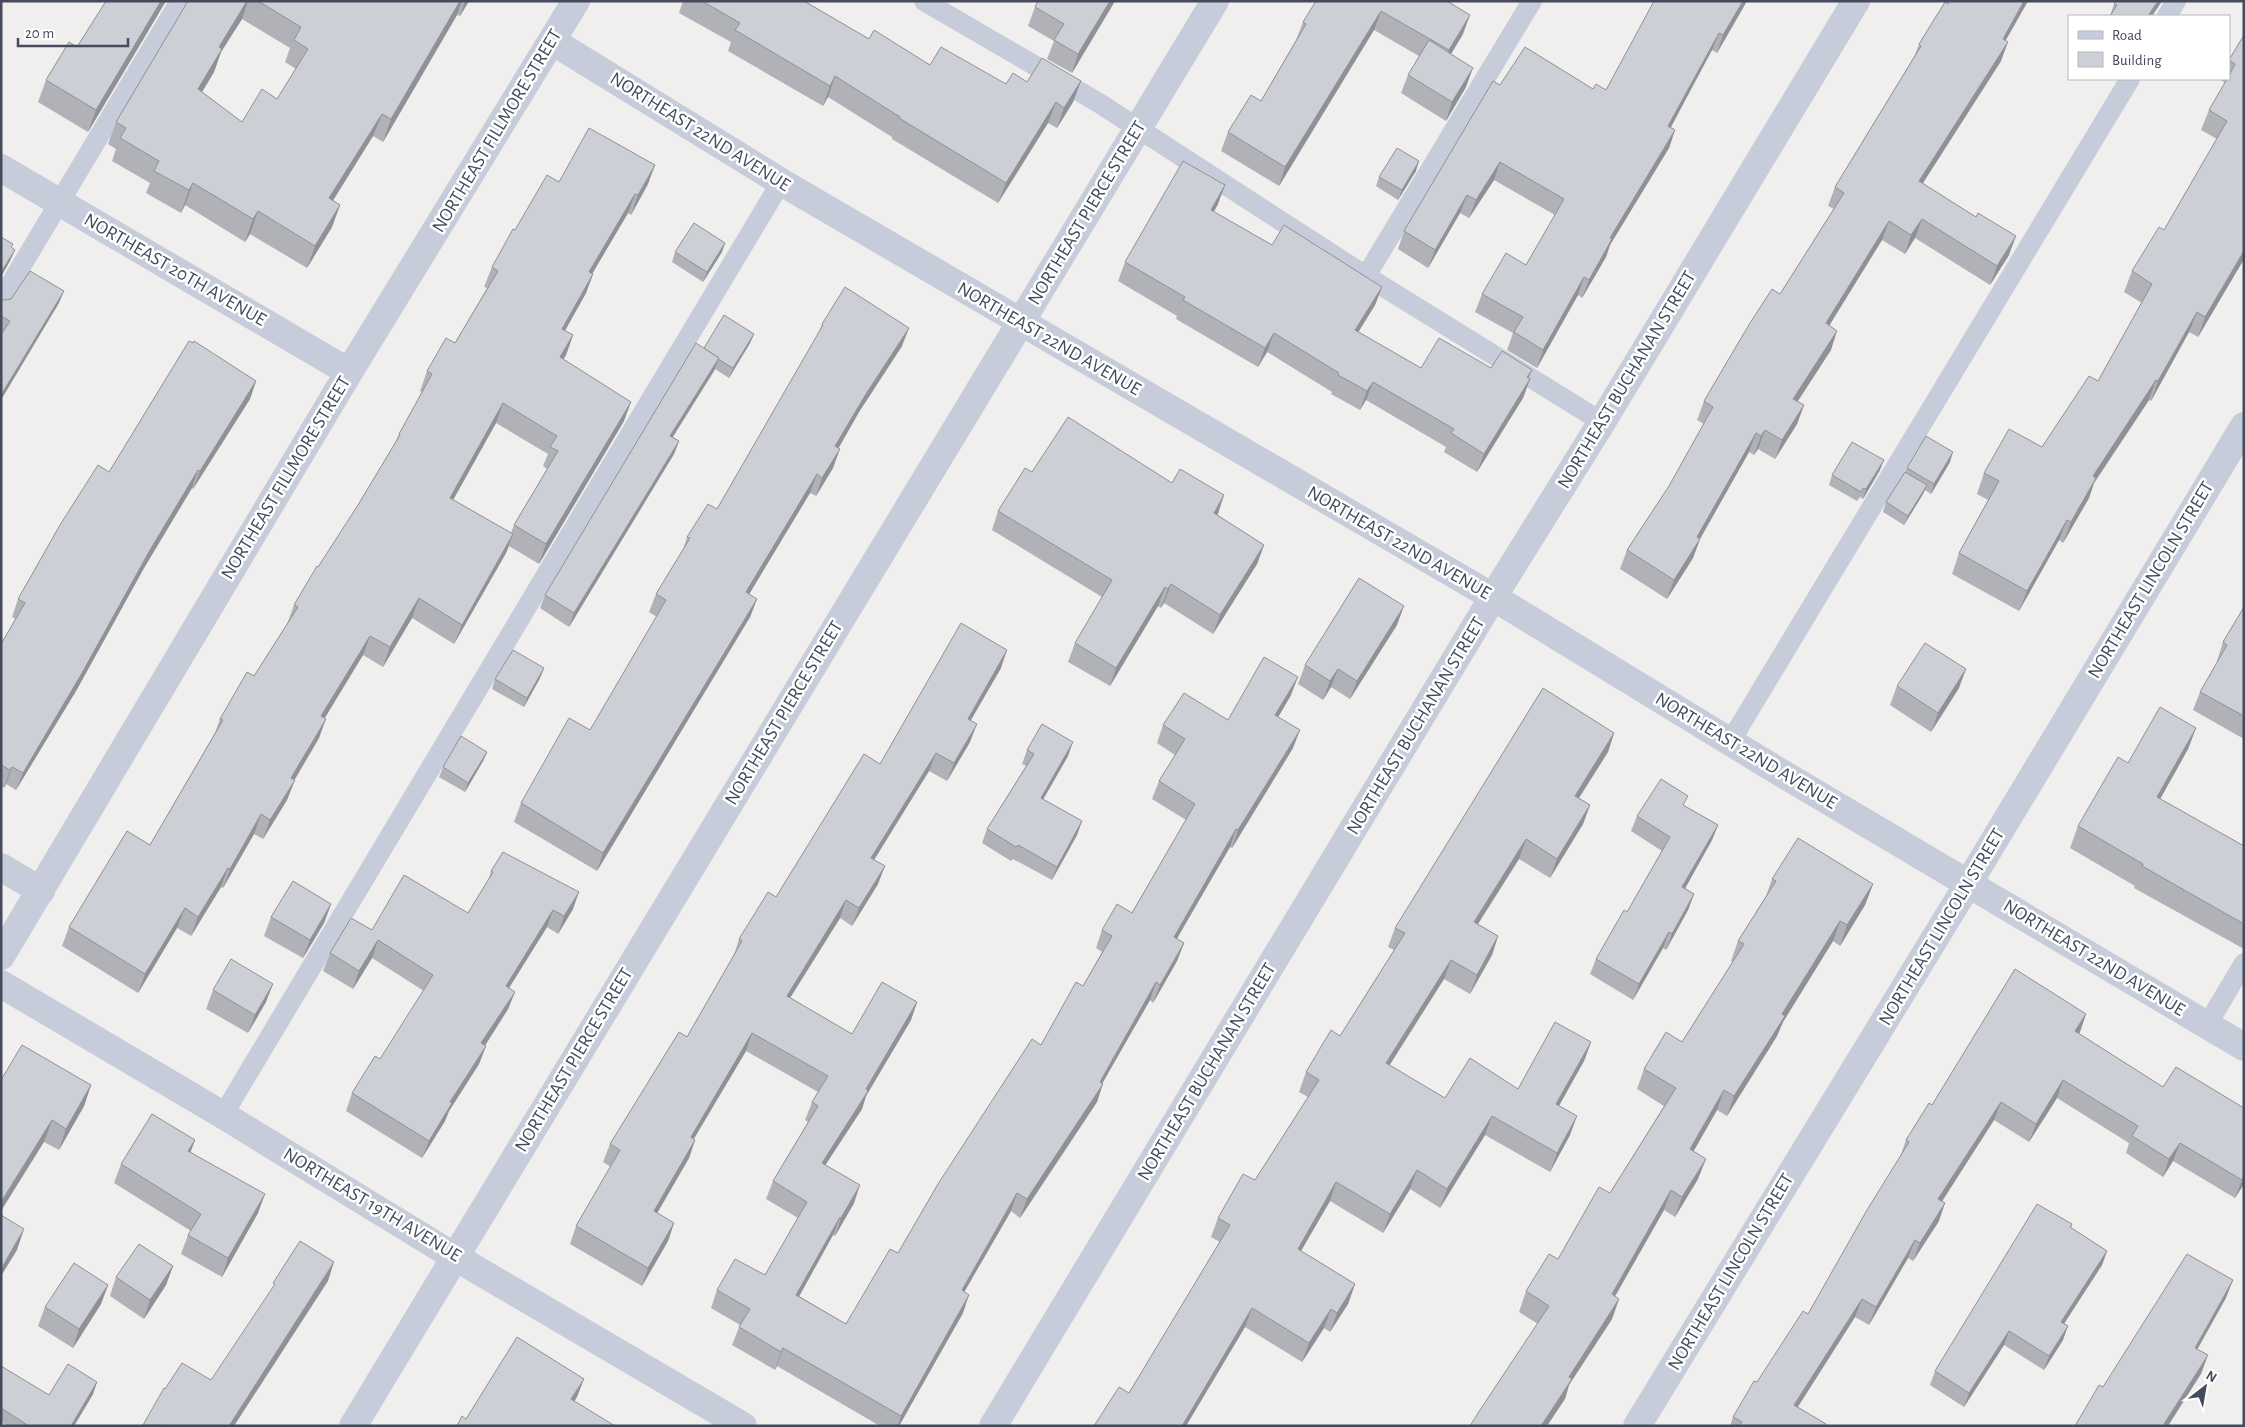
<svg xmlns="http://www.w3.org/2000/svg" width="2245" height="1427" font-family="'Alegreya Sans',sans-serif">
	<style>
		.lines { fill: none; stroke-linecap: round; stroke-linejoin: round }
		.lane { stroke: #c6ccda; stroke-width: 20 }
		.street { stroke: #c6ccda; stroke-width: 28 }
		.wall { fill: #b0b2b8; fill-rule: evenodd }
		.shaded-wall { fill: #909196 }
		.building { fill: #cdcfd6; stroke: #909196 }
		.labels { text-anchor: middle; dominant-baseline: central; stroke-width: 5; stroke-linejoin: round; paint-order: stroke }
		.street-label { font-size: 19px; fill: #454b5d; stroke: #fff }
	</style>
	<rect width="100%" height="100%" fill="#f1efee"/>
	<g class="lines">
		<g class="lane">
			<polyline points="924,1 1099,103 1366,276 1602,422"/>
			<polyline points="2167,16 2176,1"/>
			<polyline points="1366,276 1532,1"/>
			<polyline points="1,300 180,1"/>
			<polyline points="1730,742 2130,79"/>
			<polyline points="2207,1025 2244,963"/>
			<polyline points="223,1115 781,182"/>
		</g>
		<g class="street">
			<polyline points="552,41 781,182 1493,597 1773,768 2244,1047"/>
			<polyline points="1,168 349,372"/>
			<polyline points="1,867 41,891"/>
			<polyline points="1,956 349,372 576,1"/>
			<polyline points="1,984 223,1115 455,1257 743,1426"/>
			<polyline points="353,1426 1215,1"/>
			<polyline points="993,1426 1493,597 1602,422 1856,1"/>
			<polyline points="1637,1426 1968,884 2244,426"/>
		</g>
	</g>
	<g class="wall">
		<polygon points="106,1 166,1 88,132 38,102 46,80 77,47"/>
		<path d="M188,1H469L460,16L457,15L383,142L373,136L333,200L340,205L332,227L307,268L250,234L245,242L185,205L181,213L146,193L150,183L112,161L116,149L108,144L116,122ZM242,19L290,48L285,62L296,69L277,99L242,122L202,92L214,72L221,52Z"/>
		<polygon points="683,1 804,1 869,39 930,65 1006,84 1027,82 1081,81 1073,102 1057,128 1048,123 998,203 892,139 892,137 828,97 823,106 728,51 731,42 679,13"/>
		<polygon points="1038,1 1115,1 1072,73 1047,59 1054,41 1028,26 1035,7"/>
		<polygon points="1447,1 1463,34 1451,54 1466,87 1446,121 1401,93 1408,75 1419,56 1374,30 1279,186 1221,151 1228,132 1261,101 1296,40 1303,22"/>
		<polygon points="1747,1 1717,53 1712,50 1670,127 1675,130 1669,148 1610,245 1606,257 1582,298 1578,295 1537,368 1507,350 1513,333 1475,312 1482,294 1526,265 1555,215 1494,180 1469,218 1460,213 1428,268 1398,249 1404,231 1500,85 1606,90"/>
		<polygon points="1949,1 2028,1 2006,40 2001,61 1923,183 2009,255 1990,285 1915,238 1905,254 1882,240 1829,326 1831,350 1797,401 1804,405 1797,424 1775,459 1758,449 1754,455 1749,452 1700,539 1693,558 1667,599 1620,569 1627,550 1669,486 1704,424 1697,420 1704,401 1780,294 1834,209 1828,206 1835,187 1914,57 1919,44"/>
		<polygon points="2162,1 2152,16 2110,16 2114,4"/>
		<polygon points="2244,35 2244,259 2198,337 2189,332 2151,401 2149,400 2094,483 2089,498 2063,543 2059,540 2019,611 1952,574 1959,553 1988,500 1977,494 1984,473 2042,447 2098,381 2142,303 2124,292 2132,271 2164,230 2217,139 2201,130 2209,110 2225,83 2221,80 2222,79 2229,79 2229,60"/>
		<polygon points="1416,171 1398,200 1376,186 1379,177"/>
		<path d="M559,182L648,184L631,215L628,213L592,274H593L586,293L565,331L573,335L566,355L563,359L624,421L539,564L509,546L506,553L454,644L412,618L383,667L363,655L324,718L319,738L294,780L287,800L263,839L254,834L223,888L221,887L191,936L177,928L138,993L62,946L69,927L150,845L215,733L220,719L254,676L287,624L294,605L358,505L395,443L399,434L422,392L420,391L427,371L455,343L487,288L484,287L492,267L515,230ZM496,423L548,454L543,466L547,469L514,525L511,533L453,500Z"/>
		<polygon points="1218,204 1214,212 1272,245 1382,287 1375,305 1358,332 1421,368 1491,368 1530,379 1523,398 1477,472 1444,452 1446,447 1366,400 1360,410 1331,394 1332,392 1267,352 1258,367 1176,319 1177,316 1118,281 1125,262"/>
		<polygon points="725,243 722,252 703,282 672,262 675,252"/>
		<polygon points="1,299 5,300 59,303 4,332 1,330"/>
		<polygon points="822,324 902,346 859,412 838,448 833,468 816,496 810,493 749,594 757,599 750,617 597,871 514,822 521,803 590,730 657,617 649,612 656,594 683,550 687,537 717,509 818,335"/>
		<polygon points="754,334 750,343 729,378 715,369 673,437 679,441 674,454 569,627 540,608 545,595 704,348"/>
		<polygon points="256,381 250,399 193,489 192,488 144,568 76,691 16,790 6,784 4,788 1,786 1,644 16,619 12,617 18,599 109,472"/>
		<polygon points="1950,462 1931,494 1925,490 1923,494 1904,525 1883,512 1886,502 1905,472 1907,468"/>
		<polygon points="1880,470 1863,499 1860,497 1857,501 1829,485 1832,475"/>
		<polygon points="1032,472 1217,515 1264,545 1257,564 1213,634 1164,603 1161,608 1158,606 1110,686 1068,662 1075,643 1102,597 992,530 998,511"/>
		<polygon points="2244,607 2244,739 2193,710 2200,692 2218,662 2217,661 2223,642"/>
		<polygon points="1397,625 1350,699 1331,687 1323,700 1298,684 1305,665"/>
		<polygon points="544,668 540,678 524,707 492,689 495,679"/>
		<polygon points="1001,668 971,720 970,742 947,781 929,771 874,860 878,884 852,926 840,918 790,998 852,1034 917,1002 911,1020 866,1096 862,1109 825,1165 854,1203 835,1236 833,1235 799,1296 846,1324 898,1253 1041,1045 1083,986 1102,952 1096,948 1102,930 1132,913 1186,820 1152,799 1159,781 1175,755 1157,743 1163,725 1228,720 1291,695 1278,717 1293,748 1232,848 1230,847 1177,939 1184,943 1177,961 1153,1003 1150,1000 1102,1083 1097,1102 1020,1218 1011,1211 964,1292 963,1313 899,1426 880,1426 777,1366 775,1370 732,1345 740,1325 711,1308 717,1290 765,1275 798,1218 766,1199 773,1181 808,1122 805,1120 812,1102 818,1092 746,1051 694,1139 695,1140 689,1158 657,1213 674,1223 668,1241 642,1286 570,1244 576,1226 611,1167 603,1162 610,1144 687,1037 733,958 739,939 776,897 880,764"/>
		<polygon points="1897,686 1959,688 1931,732 1890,705"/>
		<polygon points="2196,728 2188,749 2160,799 2244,846 2244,949 2134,888 2135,886 2070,848 2078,826 2128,763"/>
		<polygon points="1614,733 1608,752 1579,798 1590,805 1583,824 1550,878 1519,859 1478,924 1498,936 1492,955 1470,994 1444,979 1389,1065 1445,1098 1518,1089 1591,1042 1584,1061 1559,1106 1570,1135 1550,1172 1485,1135 1440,1208 1410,1189 1383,1233 1330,1201 1301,1251 1355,1284 1348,1304 1330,1332 1324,1328 1302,1362 1245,1327 1186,1426 1094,1426 1129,1393 1220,1242 1211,1237 1218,1218 1255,1180 1308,1097 1299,1092 1306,1072 1340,1036 1394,950 1388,947 1395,928"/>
		<polygon points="1027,750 1068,756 1043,799 1082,821 1077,835 1052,880 1013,859 1011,861 982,843 987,829 1026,766 1022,764"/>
		<polygon points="487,752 483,761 465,792 439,777 443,767"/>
		<polygon points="1685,806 1718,825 1712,840 1685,888 1694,894 1688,910 1666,950 1663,948 1633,1000 1590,974 1596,959 1627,912 1662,851 1631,831 1637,816"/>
		<polygon points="491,871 573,909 558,934 547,927 509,988 515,992 508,1009 485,1046 486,1046 479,1064 449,1111 445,1121 422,1158 346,1111 352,1093 380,1059 424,991 372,958 353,989 323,971 330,953 372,930 468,913 488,882"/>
		<polygon points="1772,879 1873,884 1865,905 1840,946 1833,941 1783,1022 1777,1036 1727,1116 1717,1110 1693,1151 1698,1179 1675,1217 1664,1210 1615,1296 1619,1299 1612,1319 1569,1385 1565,1399 1538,1324 1519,1312 1526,1291 1558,1259 1610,1193 1664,1106 1637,1089 1644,1069 1682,1042 1733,962 1731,961 1738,941 1766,896"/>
		<polygon points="331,904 324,923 303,958 264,936 271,917"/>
		<polygon points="213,990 266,1002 248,1033 206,1009"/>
		<polygon points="2086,1014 2079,1034 2163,1087 2176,1067 2244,1184 2235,1198 2173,1161 2163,1177 2126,1153 2129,1143 2057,1098 2029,1142 1994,1120 1942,1201 1939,1221 1913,1261 1908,1258 1869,1325 1855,1317 1798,1407 1825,1426 1730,1426 1733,1417 1757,1382 1808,1314 1900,1157 1906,1140 1932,1105"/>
		<polygon points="1,1080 91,1085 84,1106 59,1150 44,1142"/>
		<polygon points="195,1140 190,1152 258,1213 222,1277 181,1254 188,1235 191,1231 114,1183 121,1164"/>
		<polygon points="2072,1224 2071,1228 2107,1251 2102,1265 2064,1324 2063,1340 2044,1370 2004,1345 1964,1407 1930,1385 1935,1371"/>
		<polygon points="173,1266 166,1285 144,1319 110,1296 116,1277"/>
		<polygon points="108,1285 101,1304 73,1348 38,1326 45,1307"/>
		<polygon points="1,1366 49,1395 97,1382 93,1394 74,1426 7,1426 1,1422"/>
	</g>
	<g class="shaded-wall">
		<polygon points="161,1 166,1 88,132 96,110"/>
		<polygon points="247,1 248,1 242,19 221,52 214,72 190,112 198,89 219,47"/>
		<polygon points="460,1 462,1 457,15 383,142 391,119"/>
		<polygon points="465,1 469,1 460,16"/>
		<polygon points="1110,1 1115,1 1072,73 1078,54"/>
		<polygon points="1743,1 1747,1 1717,53 1723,35"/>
		<polygon points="2024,1 2028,1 1996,57 2003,39"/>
		<polygon points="2158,1 2162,1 2152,16 2148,16"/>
		<polygon points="1381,11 1374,30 1279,186 1285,167"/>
		<polygon points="1470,15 1463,34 1442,69 1449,50"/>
		<polygon points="1719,33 1712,50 1662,144 1668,126"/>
		<polygon points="2008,42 2001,61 1912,200 1919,181"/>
		<polygon points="1473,68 1466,87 1446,121 1452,102"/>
		<polygon points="835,76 828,97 823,106 830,86"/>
		<polygon points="1081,81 1073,102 1057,128 1064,108"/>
		<polygon points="1056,102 1048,123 998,203 1006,183"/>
		<polygon points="382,114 373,136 321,220 329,198"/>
		<polygon points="1675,130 1669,148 1610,245 1606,257 1582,298 1589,280 1610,238"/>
		<polygon points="1419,161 1416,171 1398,200 1402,190"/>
		<polygon points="1500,162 1494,180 1469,218 1476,200"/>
		<polygon points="655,165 648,184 631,215 638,195"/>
		<polygon points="193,183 185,205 181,213 189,190"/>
		<polygon points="1225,185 1218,204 1204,229 1211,210"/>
		<polygon points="635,194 628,213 582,291 589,272"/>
		<polygon points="1467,195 1460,213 1428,268 1435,250"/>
		<polygon points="340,205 332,227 307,268 315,246"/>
		<polygon points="258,211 250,234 245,242 253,219"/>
		<polygon points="1922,219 1915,238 1905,254 1911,235"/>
		<polygon points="1889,221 1882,240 1819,342 1826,323"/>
		<polygon points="2016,236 2009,255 1990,285 1997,266"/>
		<polygon points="725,243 722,252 703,282 707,272"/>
		<polygon points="15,250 10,261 1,277 1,272"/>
		<polygon points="2244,251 2244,259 2198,337 2205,317"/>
		<polygon points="593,274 586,293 555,348 562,329"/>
		<polygon points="1584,277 1578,295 1537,368 1543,350"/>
		<polygon points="1382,287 1375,305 1348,349 1355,330"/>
		<polygon points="64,291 59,303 1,400 1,395"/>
		<polygon points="2197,312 2189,332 2151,401 2158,381"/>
		<polygon points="909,328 902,346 859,412 829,465 835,446 866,394"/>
		<polygon points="1837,331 1831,350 1787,418 1793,399"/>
		<polygon points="1274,333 1267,352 1258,367 1265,348"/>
		<polygon points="754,334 750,343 729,378 733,368"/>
		<polygon points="573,335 566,355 553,377 560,357"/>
		<polygon points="719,358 714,371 665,449 670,436"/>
		<polygon points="1532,370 1526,385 1530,379 1523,398 1477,472 1484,454"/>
		<polygon points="2156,380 2149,400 2094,483 2089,498 2063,543 2071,522 2093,476"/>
		<polygon points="256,381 250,399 193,489 200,471"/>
		<polygon points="1373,382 1366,400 1360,410 1367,391"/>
		<polygon points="631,402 624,421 539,564 546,544"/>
		<polygon points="503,403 496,423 443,518 450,498"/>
		<polygon points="1804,405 1797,424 1775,459 1782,440"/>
		<polygon points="1765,430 1758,449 1754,455 1761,436"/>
		<polygon points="1756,433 1749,452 1696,546 1700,539 1693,558 1667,599 1674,580 1697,537"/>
		<polygon points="679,441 674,454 569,627 574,613"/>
		<polygon points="840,449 833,468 816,496 822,478"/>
		<polygon points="1953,452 1950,462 1931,494 1934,484"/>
		<polygon points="1884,460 1880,470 1863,499 1866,489"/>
		<polygon points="198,470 192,488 144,568 76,691 16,790 23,773 150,550"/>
		<polygon points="817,474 810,493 739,611 746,592"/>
		<polygon points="1927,485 1923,494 1904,525 1908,516"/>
		<polygon points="1224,495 1218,514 1207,532 1214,513"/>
		<polygon points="2067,520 2059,540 2019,611 2027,591"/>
		<polygon points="513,534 506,553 454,644 462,625"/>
		<polygon points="1264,545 1257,564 1213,634 1220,615"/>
		<polygon points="1171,584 1164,603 1161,608 1168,589"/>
		<polygon points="1165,587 1158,606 1110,686 1116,668"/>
		<polygon points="419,598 412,618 383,667 390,647"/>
		<polygon points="757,599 750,617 597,871 603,853"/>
		<polygon points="1404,606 1397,625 1350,699 1357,681"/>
		<polygon points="370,636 363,655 314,736 321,716"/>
		<polygon points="1007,650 1001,668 961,737 968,719"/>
		<polygon points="544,668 540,678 524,707 527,698"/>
		<polygon points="1338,669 1331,687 1323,700 1330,681"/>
		<polygon points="1966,669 1959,688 1931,732 1938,713"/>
		<polygon points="1298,677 1291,695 1269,733 1275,715"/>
		<polygon points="326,719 319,738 284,798 291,778"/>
		<polygon points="977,724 970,742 947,781 954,763"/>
		<polygon points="2196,728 2188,749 2149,819 2157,797"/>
		<polygon points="1300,730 1293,748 1232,848 1238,830"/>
		<polygon points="1614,733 1608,752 1568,815 1575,796"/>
		<polygon points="1073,742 1068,756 1036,812 1041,798"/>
		<polygon points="487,752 483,761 465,792 468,783"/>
		<polygon points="936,753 929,771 864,876 871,858"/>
		<polygon points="12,767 6,784 4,788 10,770"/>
		<polygon points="295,780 287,800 263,839 270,820"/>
		<polygon points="1590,805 1583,824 1550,878 1557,859"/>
		<polygon points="261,814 254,834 223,888 230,869"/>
		<polygon points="1082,821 1077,835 1052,880 1057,867"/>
		<polygon points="1718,825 1712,840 1677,903 1682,887"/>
		<polygon points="1236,829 1230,847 1167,955 1174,937"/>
		<polygon points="1526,839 1519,859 1467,941 1474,922"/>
		<polygon points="885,866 878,884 852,926 859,908"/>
		<polygon points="228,868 221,887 191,936 198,917"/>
		<polygon points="1873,884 1865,905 1840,946 1847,925"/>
		<polygon points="579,892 573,909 558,934 564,916"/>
		<polygon points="1694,894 1688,910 1666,950 1672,934"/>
		<polygon points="846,900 840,918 780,1014 787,996"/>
		<polygon points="331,904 324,923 303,958 310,940"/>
		<polygon points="185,908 177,928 138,993 145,974"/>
		<polygon points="553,910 547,927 499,1004 506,986"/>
		<polygon points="1840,921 1833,941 1783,1022 1777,1036 1727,1116 1734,1096 1782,1014"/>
		<polygon points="1669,932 1663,948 1633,1000 1639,984"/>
		<polygon points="1498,936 1492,955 1470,994 1477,975"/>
		<polygon points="378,940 372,958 353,989 359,971"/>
		<polygon points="1184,943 1177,961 1153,1003 1160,985"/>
		<polygon points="1451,960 1444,979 1379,1082 1386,1063"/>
		<polygon points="1156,982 1150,1000 1094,1098 1103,1084 1097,1102 1020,1218 1027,1199 1100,1082"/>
		<polygon points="273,984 266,1002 248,1033 255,1015"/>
		<polygon points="515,992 508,1009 475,1061 481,1043"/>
		<polygon points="917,1002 911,1020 866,1096 862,1109 815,1181 822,1163 866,1089"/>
		<polygon points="2086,1014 2080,1032 2069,1049 2075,1031"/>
		<polygon points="752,1033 746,1051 684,1155 691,1137"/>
		<polygon points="1591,1042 1584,1061 1549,1123 1556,1104"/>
		<polygon points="486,1046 479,1064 449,1111 445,1121 422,1158 429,1141 450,1102"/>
		<polygon points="2063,1080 2057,1098 2029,1142 2036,1124"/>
		<polygon points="91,1085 84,1106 59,1150 66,1129"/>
		<polygon points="1724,1090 1717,1110 1683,1170 1690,1149"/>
		<polygon points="2001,1102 1994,1120 1932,1217 1938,1199"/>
		<polygon points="1492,1116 1485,1135 1440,1208 1447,1189"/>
		<polygon points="1577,1116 1570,1135 1550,1172 1557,1153"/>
		<polygon points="52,1120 44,1142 1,1211 1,1202"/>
		<polygon points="195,1140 188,1159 188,1151"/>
		<polygon points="695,1140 689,1158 648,1229 654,1211"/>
		<polygon points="2180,1143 2173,1161 2163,1177 2169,1159"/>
		<polygon points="1706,1159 1698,1179 1675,1217 1682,1197"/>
		<polygon points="1417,1170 1410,1189 1383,1233 1390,1214"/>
		<polygon points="2244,1176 2244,1184 2235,1198 2242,1180"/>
		<polygon points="1336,1182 1330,1201 1291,1268 1298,1249"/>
		<polygon points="860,1185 854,1203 835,1236 841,1218"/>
		<polygon points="1671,1190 1664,1210 1605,1314 1612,1294"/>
		<polygon points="1017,1193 1011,1211 955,1308 962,1290"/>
		<polygon points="265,1194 258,1213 222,1277 228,1258"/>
		<polygon points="1945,1203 1939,1221 1913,1261 1920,1243"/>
		<polygon points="840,1217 833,1235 790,1313 796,1295"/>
		<polygon points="674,1223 668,1241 642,1286 648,1268"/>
		<polygon points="24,1229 17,1250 1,1276 1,1269"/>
		<polygon points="1915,1240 1908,1258 1869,1325 1876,1307"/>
		<polygon points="2107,1251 2102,1265 2056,1336 2061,1322"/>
		<polygon points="334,1262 328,1281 234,1426 229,1426"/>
		<polygon points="173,1266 166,1285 144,1319 150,1300"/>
		<polygon points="2233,1280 2226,1298 2188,1366 2195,1348"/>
		<polygon points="1355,1284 1348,1304 1330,1332 1337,1313"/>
		<polygon points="108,1285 101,1304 73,1348 79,1329"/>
		<polygon points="969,1295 963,1313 899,1426 898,1426 901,1416"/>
		<polygon points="1619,1299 1612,1319 1569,1385 1565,1399 1547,1426 1541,1426 1569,1377"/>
		<polygon points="1862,1299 1855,1317 1788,1422 1794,1405"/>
		<polygon points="1252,1308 1245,1327 1186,1426 1182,1426"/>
		<polygon points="1331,1309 1324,1328 1302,1362 1309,1343"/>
		<polygon points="2068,1326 2063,1340 2044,1370 2049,1356"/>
		<polygon points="2009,1331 2004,1345 1964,1407 1969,1393"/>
		<polygon points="783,1348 777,1366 775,1370 781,1352"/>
		<polygon points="2208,1355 2201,1374 2168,1426 2164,1424"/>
		<polygon points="584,1379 577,1397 565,1417 571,1399"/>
		<polygon points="97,1382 93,1394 74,1426 71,1426"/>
	</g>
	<g class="building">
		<polygon points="106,1 161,1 96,110 46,80 69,42 77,47"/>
		<polygon points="188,1 247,1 219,47 222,49 198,89 242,122 262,89 277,99 308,49 294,40 301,27 258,1 460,1 391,119 382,114 329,198 340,205 315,246 258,211 253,219 193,183 189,190 154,171 159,161 120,138 126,128 116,122"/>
		<polygon points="702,1 804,1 869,39 874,30 930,65 941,47 1006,84 1013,73 1027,82 1042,58 1081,81 1064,108 1056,102 1006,183 899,118 900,117 835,76 830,86 735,30 740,23"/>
		<polygon points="1038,1 1110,1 1078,54 1054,40 1064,24 1035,7"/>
		<polygon points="1316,1 1447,1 1470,15 1449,50 1381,11 1285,167 1228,132 1251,95 1261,101 1306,24 1303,22"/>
		<polygon points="1654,1 1743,1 1723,35 1719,33 1668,126 1675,130 1610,238 1612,239 1589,280 1584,277 1543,350 1514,332 1523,317 1482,294 1506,253 1526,265 1564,199 1500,162 1476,200 1467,195 1435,250 1404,231 1493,81 1500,85 1525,47 1593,89 1596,84 1606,90"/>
		<polygon points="1949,1 2024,1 2003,39 2008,42 1919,181 1976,217 1978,213 2016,236 1997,266 1922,219 1911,235 1889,221 1826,323 1837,331 1793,399 1804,405 1782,440 1765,430 1761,436 1756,433 1697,537 1700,539 1674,580 1627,550 1669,486 1713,407 1704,401 1750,323 1772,289 1780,294 1844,193 1835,187 1921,46 1919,44 1945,2 1948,4"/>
		<polygon points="2116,1 2158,1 2148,16 2110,16 2117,5 2114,4"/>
		<polygon points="2244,35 2244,251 2205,317 2197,312 2158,381 2156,380 2093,476 2096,478 2071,522 2067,520 2027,591 1959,553 1999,481 1984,473 2009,429 2042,447 2089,376 2098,381 2152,284 2132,271 2159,227 2164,230 2227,121 2209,110 2227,79 2229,79 2229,76 2235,64 2229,60"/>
		<polygon points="1429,40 1473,68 1452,102 1408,75"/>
		<polygon points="589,128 655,165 638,195 635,194 589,272 593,274 562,329 573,335 560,357 631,402 546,544 514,525 558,451 550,447 557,436 503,403 450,498 513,534 462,625 419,598 390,647 370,636 321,716 326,719 291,778 295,780 270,820 261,814 230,869 228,868 198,917 185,908 145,974 69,927 127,831 150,845 223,720 220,719 247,672 254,676 298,607 294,605 317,566 318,567 358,505 400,435 399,434 432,374 427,371 446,338 455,343 498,271 492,267 513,229 515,230 547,175 559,182"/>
		<polygon points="1397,148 1419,161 1402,190 1379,177"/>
		<polygon points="1183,161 1225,185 1211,210 1272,245 1284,225 1382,287 1355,330 1421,368 1439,338 1491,368 1502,351 1532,370 1527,377 1530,379 1484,454 1451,433 1454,429 1373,382 1367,391 1338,375 1339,373 1274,333 1265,348 1183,300 1185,297 1125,262"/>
		<polygon points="694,223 725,243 707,272 675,252"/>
		<polygon points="1,237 13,244 11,247 15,250 1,272"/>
		<polygon points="30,271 64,291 1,395 1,335 10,321 1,316 1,299 5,300 11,299"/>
		<polygon points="845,287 909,328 866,394 835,446 840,449 822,478 817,474 746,592 757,599 603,853 521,803 569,718 590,730 666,600 656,594 690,538 687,537 708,504 717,509 823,325 822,324"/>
		<polygon points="724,315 754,334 733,368 718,359 719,358 704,348"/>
		<polygon points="189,341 193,343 194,341 256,381 200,471 198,470 150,550 82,673 23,773 12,767 10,770 1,765 1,644 25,603 18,599 60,525 98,465 109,472"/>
		<polygon points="696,343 719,358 670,436 679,441 574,613 545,595"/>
		<polygon points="1068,417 1172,483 1180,469 1224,495 1214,513 1264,545 1220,615 1171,584 1168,589 1165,587 1116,668 1075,643 1112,580 998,511 1025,468 1032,472"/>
		<polygon points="1926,436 1953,452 1934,484 1907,468"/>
		<polygon points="1852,442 1884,460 1866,489 1863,488 1861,492 1832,475"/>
		<polygon points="1905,472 1927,485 1908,516 1886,502"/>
		<polygon points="1359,578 1404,606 1357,681 1338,669 1330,681 1305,665"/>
		<polygon points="2244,607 2244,716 2200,692 2227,645 2223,642"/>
		<polygon points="961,623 1007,650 968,719 977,724 954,763 936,753 871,858 885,866 859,908 846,900 787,996 852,1034 882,982 917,1002 866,1089 868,1091 822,1163 860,1185 841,1218 840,1217 796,1295 846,1324 890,1249 898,1253 938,1184 1032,1039 1041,1045 1076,982 1083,986 1112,936 1102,930 1117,904 1132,913 1195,804 1159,781 1185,739 1163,725 1184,693 1228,720 1264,657 1298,677 1275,715 1300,730 1238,830 1236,829 1174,937 1184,943 1160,985 1156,982 1100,1082 1103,1084 1027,1199 1017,1193 962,1290 969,1295 901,1416 783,1348 781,1352 739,1327 750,1309 717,1290 735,1259 765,1275 807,1202 773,1181 818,1106 812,1102 828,1076 752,1033 691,1137 695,1140 654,1211 674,1223 648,1268 576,1226 620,1150 610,1144 679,1032 687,1037 742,941 739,939 768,892 776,897 864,754 880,764"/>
		<polygon points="1925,643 1966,669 1938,713 1897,686"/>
		<polygon points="513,650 544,668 527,698 495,679"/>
		<polygon points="1543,688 1614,733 1575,796 1590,805 1557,859 1526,839 1474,922 1498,936 1477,975 1451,960 1386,1063 1445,1098 1470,1058 1518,1089 1555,1022 1591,1042 1556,1104 1577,1116 1557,1153 1492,1116 1447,1189 1417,1170 1390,1214 1336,1182 1298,1249 1355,1284 1337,1313 1331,1309 1309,1343 1252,1308 1182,1426 1094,1426 1119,1387 1129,1393 1230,1225 1218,1218 1243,1174 1255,1180 1319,1080 1306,1072 1331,1030 1340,1036 1405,933 1395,928"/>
		<polygon points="2160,707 2196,728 2157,797 2244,846 2244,924 2142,866 2143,864 2078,826 2118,757 2128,763"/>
		<polygon points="1042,724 1073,742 1041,798 1082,821 1057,867 1018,845 1016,847 987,829 1034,754 1027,750"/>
		<polygon points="461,736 487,752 468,783 443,767"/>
		<polygon points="1661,779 1688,796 1683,805 1718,825 1682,887 1694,894 1672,934 1669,932 1639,984 1596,959 1624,910 1627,912 1670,837 1637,816"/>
		<polygon points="1798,838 1873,884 1847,925 1840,921 1782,1014 1785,1016 1734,1096 1724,1090 1690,1149 1706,1159 1682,1197 1671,1190 1612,1294 1619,1299 1569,1377 1572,1379 1541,1426 1470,1426 1480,1410 1549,1306 1526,1291 1549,1254 1558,1259 1599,1187 1610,1193 1676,1088 1644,1069 1666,1032 1682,1042 1744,944 1738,941 1776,881 1772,879"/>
		<polygon points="503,852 579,892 564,916 553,910 506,986 515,992 481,1043 486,1046 450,1102 452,1103 429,1141 352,1093 375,1056 380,1059 433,975 378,940 359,971 330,953 351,918 372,930 404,875 468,913 493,872 491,871"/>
		<polygon points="293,881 331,904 310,940 271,917"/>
		<polygon points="231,959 273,984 255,1015 213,990"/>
		<polygon points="2015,969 2086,1014 2075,1031 2163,1087 2176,1067 2244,1108 2244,1176 2242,1180 2180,1143 2169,1159 2132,1136 2138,1126 2063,1080 2036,1124 2001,1102 1938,1199 1945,1203 1920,1243 1915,1240 1876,1307 1862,1299 1794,1405 1826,1424 1825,1426 1739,1426 1742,1422 1733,1417 1754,1381 1757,1382 1803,1311 1808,1314 1867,1210 1909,1142 1906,1140 1929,1103 1932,1105"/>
		<polygon points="22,1045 91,1085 66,1129 52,1120 1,1202 1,1080"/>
		<polygon points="152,1114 195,1140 188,1151 265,1194 228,1258 188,1235 201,1214 121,1164"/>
		<polygon points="2037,1204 2072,1224 2070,1227 2107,1251 2061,1322 2068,1326 2049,1356 2009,1331 1969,1393 1935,1371"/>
		<polygon points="1,1215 24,1229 1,1269"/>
		<polygon points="300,1241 334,1262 229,1426 143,1425 164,1388 165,1389 182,1363 211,1380 275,1284 273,1283"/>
		<polygon points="139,1244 173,1266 150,1300 116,1277"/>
		<polygon points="2187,1254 2233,1280 2195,1348 2208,1355 2164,1424 2168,1426 2075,1426 2099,1385 2103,1387"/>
		<polygon points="74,1263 108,1285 79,1329 45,1307"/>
		<polygon points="517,1337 584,1379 571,1399 615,1426 457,1426 462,1416 466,1419"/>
		<polygon points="68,1364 97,1382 71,1426 29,1426 1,1408 1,1366 49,1395"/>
	</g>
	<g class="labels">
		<g class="street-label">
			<text transform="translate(497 131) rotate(-59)">NORTHEAST FILLMORE STREET</text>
			<text transform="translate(700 132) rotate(32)">NORTHEAST 22ND AVENUE</text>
			<text transform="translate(1087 213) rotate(-59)">NORTHEAST PIERCE STREET</text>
			<text transform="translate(175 270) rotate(30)">NORTHEAST 20TH AVENUE</text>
			<text transform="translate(1049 339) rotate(30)">NORTHEAST 22ND AVENUE</text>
			<text transform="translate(1627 380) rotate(-59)">NORTHEAST BUCHANAN STREET</text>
			<text transform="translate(286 478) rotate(-59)">NORTHEAST FILLMORE STREET</text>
			<text transform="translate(1399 543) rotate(30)">NORTHEAST 22ND AVENUE</text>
			<text transform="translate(2151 580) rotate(-59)">NORTHEAST LINCOLN STREET</text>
			<text transform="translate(784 713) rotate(-59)">NORTHEAST PIERCE STREET</text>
			<text transform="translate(1416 726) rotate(-59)">NORTHEAST BUCHANAN STREET</text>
			<text transform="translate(1746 751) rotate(31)">NORTHEAST 22ND AVENUE</text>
			<text transform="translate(1942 927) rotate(-59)">NORTHEAST LINCOLN STREET</text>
			<text transform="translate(2094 958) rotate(31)">NORTHEAST 22ND AVENUE</text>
			<text transform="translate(574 1060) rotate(-59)">NORTHEAST PIERCE STREET</text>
			<text transform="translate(1207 1072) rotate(-59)">NORTHEAST BUCHANAN STREET</text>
			<text transform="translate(372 1205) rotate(31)">NORTHEAST 19TH AVENUE</text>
			<text transform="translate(1731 1272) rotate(-59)">NORTHEAST LINCOLN STREET</text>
		</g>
	</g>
	<rect width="2245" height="1427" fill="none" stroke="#454b5d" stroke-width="5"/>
	<rect x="2068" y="15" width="162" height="65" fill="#ffffff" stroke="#b5b7be"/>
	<rect x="2078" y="31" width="25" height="8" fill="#c6ccda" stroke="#b5b7be"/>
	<text x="2112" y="40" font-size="15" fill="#454b5d">Road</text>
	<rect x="2078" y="52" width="25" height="15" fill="#cdcfd6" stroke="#b5b7be"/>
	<text x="2112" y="65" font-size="15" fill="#454b5d">Building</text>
	<g transform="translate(2205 1387) rotate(31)" stroke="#ffffff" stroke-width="4" paint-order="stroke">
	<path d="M0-4L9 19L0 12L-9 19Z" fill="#454b5d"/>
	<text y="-8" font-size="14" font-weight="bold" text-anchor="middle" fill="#454b5d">N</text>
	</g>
	<path d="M18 38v8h110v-8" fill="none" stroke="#454b5d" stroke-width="2.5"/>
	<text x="25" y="38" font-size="15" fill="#454b5d" stroke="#ffffff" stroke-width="4" paint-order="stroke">20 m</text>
</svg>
